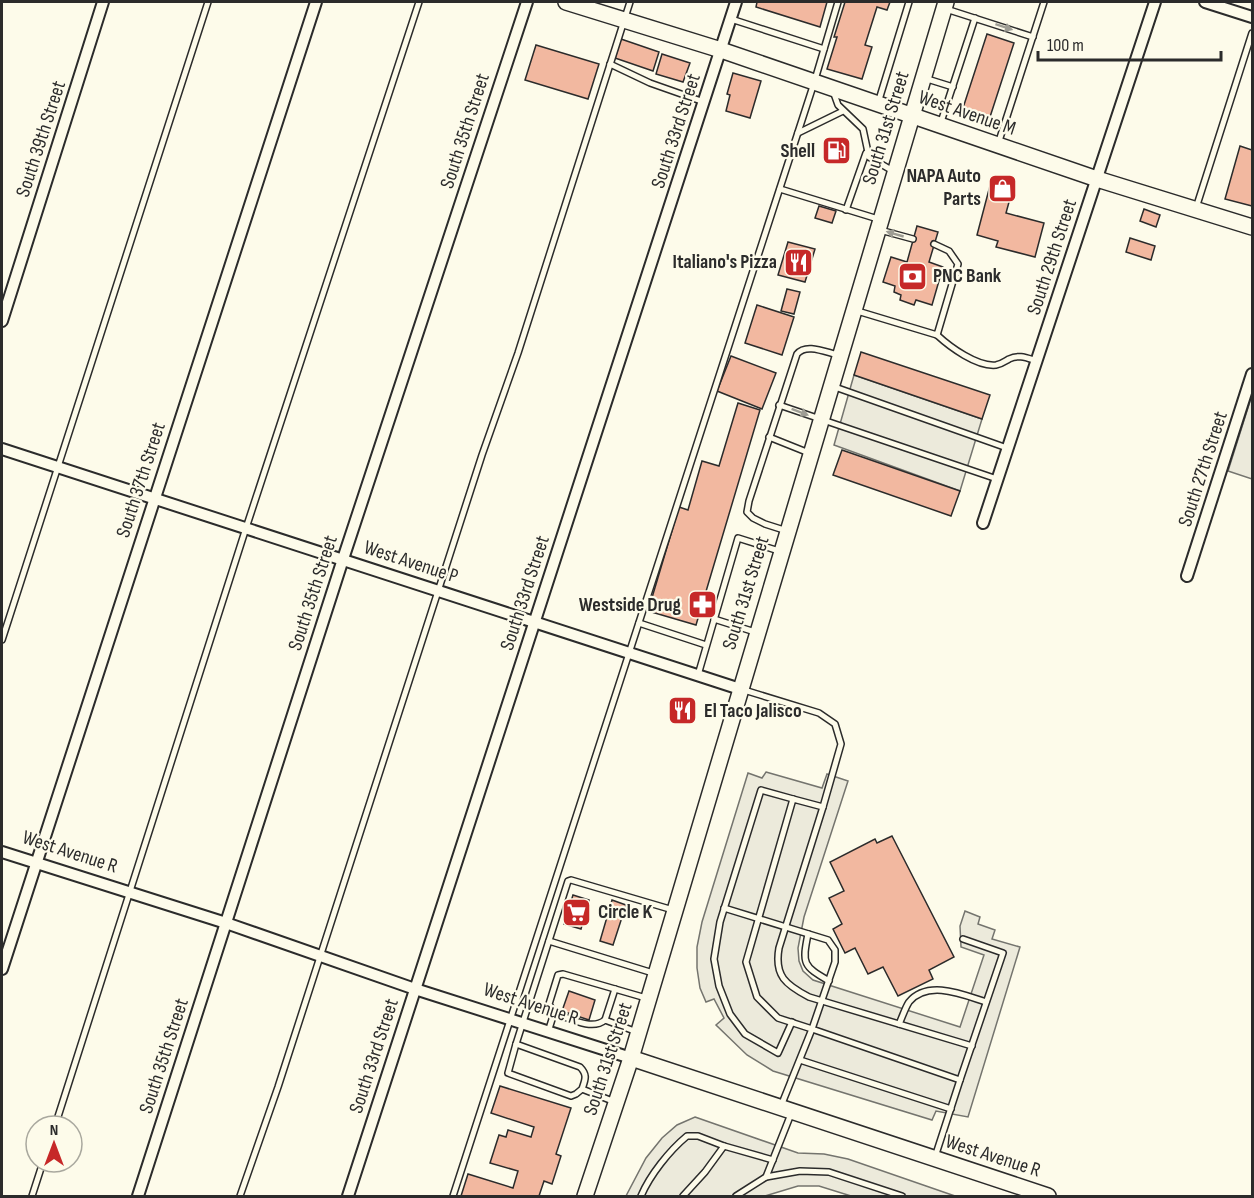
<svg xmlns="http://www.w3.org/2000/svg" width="1254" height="1198" font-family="'Sofia Sans Condensed',sans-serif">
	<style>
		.parking { fill: #eceadb; stroke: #74746e; stroke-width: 1.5 }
		.building { fill: #f2b8a0; stroke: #2b2b2b; stroke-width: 1.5 }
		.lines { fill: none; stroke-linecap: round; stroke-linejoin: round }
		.lane-casing { stroke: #2b2b2b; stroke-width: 8 }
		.street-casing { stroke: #2b2b2b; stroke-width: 14 }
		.secondary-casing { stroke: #2b2b2b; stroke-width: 18 }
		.lane { stroke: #fdfbea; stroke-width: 5 }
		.street { stroke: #fdfbea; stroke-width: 10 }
		.secondary { stroke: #fdfbea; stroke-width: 15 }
		.oneway { fill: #9e9d94 }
		.labels { text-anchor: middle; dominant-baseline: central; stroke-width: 4.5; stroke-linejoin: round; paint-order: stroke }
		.street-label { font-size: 20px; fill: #2b2b2b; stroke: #fdfbea }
		.poi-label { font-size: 20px; font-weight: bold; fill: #2b2b2b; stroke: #fdfbea; text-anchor: end }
	</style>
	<rect width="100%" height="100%" fill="#fdfbea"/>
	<g class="parking">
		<polygon points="854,375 982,419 960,491 834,445"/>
		<polygon points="1252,395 1252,479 1228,471"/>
		<polygon points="766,772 822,788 827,774 848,781 804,917 798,948 799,961 803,971 813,980 960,1027 984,955 961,947 960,926 965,911 980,917 978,924 995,930 992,939 1020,947 968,1117 936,1111 932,1120 773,1071 747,1055 716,1025 724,1018 714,999 706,1002 700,988 697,968 697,947 702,922 748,773 762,778"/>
		<polygon points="695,1117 798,1153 824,1154 848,1159 955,1196 851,1196 819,1186 798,1186 765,1196 626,1196 646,1158 662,1138 677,1125"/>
	</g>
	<g class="building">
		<polygon points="757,2 827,2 820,27 756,7"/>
		<polygon points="845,2 890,2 887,10 877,7 865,45 872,47 862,79 827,69 837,37 834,37"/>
		<polygon points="987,34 1014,43 989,120 962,111"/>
		<polygon points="621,39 659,52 653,71 615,58"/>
		<polygon points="536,45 599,64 588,99 525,80"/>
		<polygon points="662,54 690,63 683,82 656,74"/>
		<polygon points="733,73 761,81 750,118 726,111 730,95 727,94"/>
		<polygon points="1240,146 1252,150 1252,206 1225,199"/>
		<polygon points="992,178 1014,184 1006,213 1044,223 1035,257 996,247 998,241 977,235"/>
		<polygon points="819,206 836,211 832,223 815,218"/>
		<polygon points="1144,209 1160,215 1156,227 1140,221"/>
		<polygon points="917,226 938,232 929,262 943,267 932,305 916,300 914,305 900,300 901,295 894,292 895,286 883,282 891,257 907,262"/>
		<polygon points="1130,238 1155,246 1151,260 1126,252"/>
		<polygon points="788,242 815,249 805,282 778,275"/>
		<polygon points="787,289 800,292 794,314 781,311"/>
		<polygon points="757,305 794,317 782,355 745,343"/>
		<polygon points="861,352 990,395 982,419 854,375"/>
		<polygon points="731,356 776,373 762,409 717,391"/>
		<polygon points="738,403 760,410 696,625 648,611 679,507 688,510 702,461 719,466"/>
		<polygon points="842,450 960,491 951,516 833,475"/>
		<polygon points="892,836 954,957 929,970 933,979 898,996 883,967 868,974 855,948 845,953 833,929 842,924 829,898 844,891 830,862 875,839 877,843"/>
		<polygon points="573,895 589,900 581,929 564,924"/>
		<polygon points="612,900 626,905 613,945 600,941"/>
		<polygon points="569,991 595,1000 589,1020 562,1011"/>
		<polygon points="500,1086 571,1108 556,1154 561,1156 552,1184 544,1181 539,1196 461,1196 468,1174 513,1188 518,1171 490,1163 499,1135 506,1137 508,1130 531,1137 534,1127 491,1113"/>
	</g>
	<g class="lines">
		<defs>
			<g id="lane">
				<polyline points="946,9 1033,37"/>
				<polyline points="731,19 824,49"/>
				<polyline points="610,64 650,83 704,102"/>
				<polyline points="924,78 953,87"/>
				<polyline points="833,91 838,105 863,129 869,157 893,171"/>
				<polyline points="878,103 909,2"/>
				<polyline points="941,122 975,18"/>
				<polyline points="798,133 843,111"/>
				<polyline points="998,144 1044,2"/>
				<polyline points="780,189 878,219"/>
				<polyline points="1196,208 1252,33"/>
				<polyline points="846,210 866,153"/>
				<polyline points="880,230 913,239"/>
				<polyline points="854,310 937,335 958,264 949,251 934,244"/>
				<path d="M937,335C950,347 977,367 996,365C1002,364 1004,362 1009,359C1019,354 1027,358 1037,361"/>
				<polyline points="832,386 1007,448"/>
				<polyline points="779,405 997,479"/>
				<polyline points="769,437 809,453"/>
				<path d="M787,531L765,524L753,518L747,512L749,501L797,354C806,343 825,352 838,355"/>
				<polyline points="714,619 755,632"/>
				<polyline points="639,623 706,645"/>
				<polyline points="2,640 208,2"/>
				<polyline points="698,675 738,538 779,551"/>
				<polyline points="744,690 819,713 835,724 841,744 823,807 793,799 746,962 757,997 778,1018 812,1029 781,1106"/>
				<path d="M823,807L779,948C774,976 786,985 809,997L972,1046"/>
				<polyline points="724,908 828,940 835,950 835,962 812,1029 960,1080 935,1157"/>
				<path d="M808,934C802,964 803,966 829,981"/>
				<polyline points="549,941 653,973"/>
				<path d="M554,1013C569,1018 592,1031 605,1020L637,1032"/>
				<polyline points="605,1020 615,989"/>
				<polyline points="792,1022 778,1053 745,1034 730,1014 719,986 714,959 720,922 761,790 793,799"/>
				<path d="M899,1024C902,1018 905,1008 909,1002C928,979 964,995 986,1002"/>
				<polyline points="548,1032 554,1013 549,1004 558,975 563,974 646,998"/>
				<polyline points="516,1044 568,881 571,880 673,910"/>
				<polyline points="800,1060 951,1109"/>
				<polyline points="960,1080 1003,953 963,939"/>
				<path d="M582,1089L576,1094L571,1096L508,1073L516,1044L580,1067C588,1075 585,1080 582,1089L615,1102"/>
				<polyline points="791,1114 766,1177 800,1171 829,1172 902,1196"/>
				<polyline points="55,1126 246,528 419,2"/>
				<polyline points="32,1196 43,1162"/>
				<polyline points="240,1196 278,1087 482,455 518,353 630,2"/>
				<polyline points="453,1196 814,83 838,2"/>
				<path d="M641,1196C650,1175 669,1151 687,1136H698L724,1146"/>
				<polyline points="683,1196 705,1172 724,1146 773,1160"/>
				<polyline points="736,1196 766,1177"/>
			</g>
			<g id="street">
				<polyline points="1205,2 1252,17"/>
				<polyline points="2,321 103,2"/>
				<polyline points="2,449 740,689"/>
				<polyline points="983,523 1155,2"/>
				<polyline points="1187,576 1252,374"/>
				<polyline points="2,852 226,923 415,989 631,1058"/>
				<polyline points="2,969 316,2"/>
				<polyline points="138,1196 343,559 527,2"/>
				<polyline points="348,1196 736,2"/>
			</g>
			<g id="secondary">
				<polyline points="566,2 721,50 1097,179 1252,227"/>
				<polyline points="631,1058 1048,1196"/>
				<polyline points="585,1196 631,1058 946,2"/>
			</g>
		</defs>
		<use href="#lane" class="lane-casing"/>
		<use href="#street" class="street-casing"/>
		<use href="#secondary" class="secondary-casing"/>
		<use href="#lane" class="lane"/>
		<use href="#street" class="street"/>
		<use href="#secondary" class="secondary"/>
	</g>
	<defs><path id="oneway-solid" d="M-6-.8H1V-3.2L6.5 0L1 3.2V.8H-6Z" transform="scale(1.5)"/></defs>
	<g class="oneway">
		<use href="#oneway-solid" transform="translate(1004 27) rotate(18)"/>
		<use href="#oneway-solid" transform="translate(895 234) rotate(-164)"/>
		<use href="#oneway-solid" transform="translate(800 412) rotate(21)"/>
	</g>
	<defs>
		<symbol id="fuel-square" viewBox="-11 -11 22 22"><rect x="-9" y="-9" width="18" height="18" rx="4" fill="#c62828" stroke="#fdfbea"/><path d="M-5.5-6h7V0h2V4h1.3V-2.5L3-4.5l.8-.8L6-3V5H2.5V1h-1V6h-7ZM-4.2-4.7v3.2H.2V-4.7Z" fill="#fff"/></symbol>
		<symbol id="shop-square" viewBox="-11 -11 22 22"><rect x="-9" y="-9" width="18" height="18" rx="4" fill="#c62828" stroke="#fdfbea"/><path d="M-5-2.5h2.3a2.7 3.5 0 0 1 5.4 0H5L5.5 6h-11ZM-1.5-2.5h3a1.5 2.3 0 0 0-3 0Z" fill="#fff"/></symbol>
		<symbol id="restaurant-square" viewBox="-11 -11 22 22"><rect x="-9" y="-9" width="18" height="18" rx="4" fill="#c62828" stroke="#fdfbea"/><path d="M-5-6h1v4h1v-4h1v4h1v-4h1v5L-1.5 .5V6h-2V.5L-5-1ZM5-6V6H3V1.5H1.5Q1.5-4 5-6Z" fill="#fff"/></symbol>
		<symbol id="bank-square" viewBox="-11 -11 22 22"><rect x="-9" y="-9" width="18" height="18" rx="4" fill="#c62828" stroke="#fdfbea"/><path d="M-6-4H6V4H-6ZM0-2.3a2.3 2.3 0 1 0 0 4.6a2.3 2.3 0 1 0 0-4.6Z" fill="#fff"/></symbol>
		<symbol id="pharmacy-square" viewBox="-11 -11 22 22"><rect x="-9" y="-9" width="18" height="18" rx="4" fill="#c62828" stroke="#fdfbea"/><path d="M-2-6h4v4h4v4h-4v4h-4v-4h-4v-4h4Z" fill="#fff"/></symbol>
		<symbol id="supermarket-square" viewBox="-11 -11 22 22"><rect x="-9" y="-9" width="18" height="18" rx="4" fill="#c62828" stroke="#fdfbea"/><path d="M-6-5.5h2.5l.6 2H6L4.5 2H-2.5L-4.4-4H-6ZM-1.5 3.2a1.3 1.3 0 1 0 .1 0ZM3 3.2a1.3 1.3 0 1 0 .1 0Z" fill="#fff"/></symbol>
	</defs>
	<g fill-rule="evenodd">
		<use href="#fuel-square" x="820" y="134" width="33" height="33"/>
		<use href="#shop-square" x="986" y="172" width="33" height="33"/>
		<use href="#restaurant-square" x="782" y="246" width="33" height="33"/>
		<use href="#bank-square" x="896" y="260" width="33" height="33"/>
		<use href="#pharmacy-square" x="686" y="588" width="33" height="33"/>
		<use href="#restaurant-square" x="666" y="694" width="33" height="33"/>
		<use href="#supermarket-square" x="560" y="896" width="33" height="33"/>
	</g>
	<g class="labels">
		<g class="street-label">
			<text transform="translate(967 113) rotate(19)">West Avenue M</text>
			<text transform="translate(886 128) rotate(-73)">South 31st Street</text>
			<text transform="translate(465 131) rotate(-72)">South 35th Street</text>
			<text transform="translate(676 131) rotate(-72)">South 33rd Street</text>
			<text transform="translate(41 139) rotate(-72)">South 39th Street</text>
			<text transform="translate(1052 257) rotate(-72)">South 29th Street</text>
			<text transform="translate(1203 469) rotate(-72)">South 27th Street</text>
			<text transform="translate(141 480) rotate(-72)">South 37th Street</text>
			<text transform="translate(411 562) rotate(18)">West Avenue P</text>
			<text transform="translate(313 593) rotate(-72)">South 35th Street</text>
			<text transform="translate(525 593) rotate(-72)">South 33rd Street</text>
			<text transform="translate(746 593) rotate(-73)">South 31st Street</text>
			<text transform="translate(70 852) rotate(18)">West Avenue R</text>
			<text transform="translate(531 1004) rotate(18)">West Avenue R</text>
			<text transform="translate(164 1056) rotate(-72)">South 35th Street</text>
			<text transform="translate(374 1056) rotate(-72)">South 33rd Street</text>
			<text transform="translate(608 1059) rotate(-72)">South 31st Street</text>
			<text transform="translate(993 1156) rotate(18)">West Avenue R</text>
		</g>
		<g class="poi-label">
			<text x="815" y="151">Shell</text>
			<text x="981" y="176">NAPA Auto<tspan x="981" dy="23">Parts</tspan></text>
			<text x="777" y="262">Italiano's Pizza</text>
			<text x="933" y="276" text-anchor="start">PNC Bank</text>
			<text x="681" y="605">Westside Drug</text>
			<text x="704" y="711" text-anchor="start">El Taco Jalisco</text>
			<text x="598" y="912" text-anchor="start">Circle K</text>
		</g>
	</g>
	<rect width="1254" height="1198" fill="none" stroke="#2b2b2b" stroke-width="6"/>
	<g transform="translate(54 1144)"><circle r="28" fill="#fdfbea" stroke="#a9a89e" stroke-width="1.5"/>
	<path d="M0-4.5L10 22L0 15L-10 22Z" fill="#c62828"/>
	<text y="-9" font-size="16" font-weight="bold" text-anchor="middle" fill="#2b2b2b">N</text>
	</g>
	<path d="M1038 51v9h183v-9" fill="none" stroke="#2b2b2b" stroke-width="3"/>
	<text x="1047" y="51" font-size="18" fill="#2b2b2b" stroke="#fdfbea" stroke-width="4.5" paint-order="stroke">100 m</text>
</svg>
